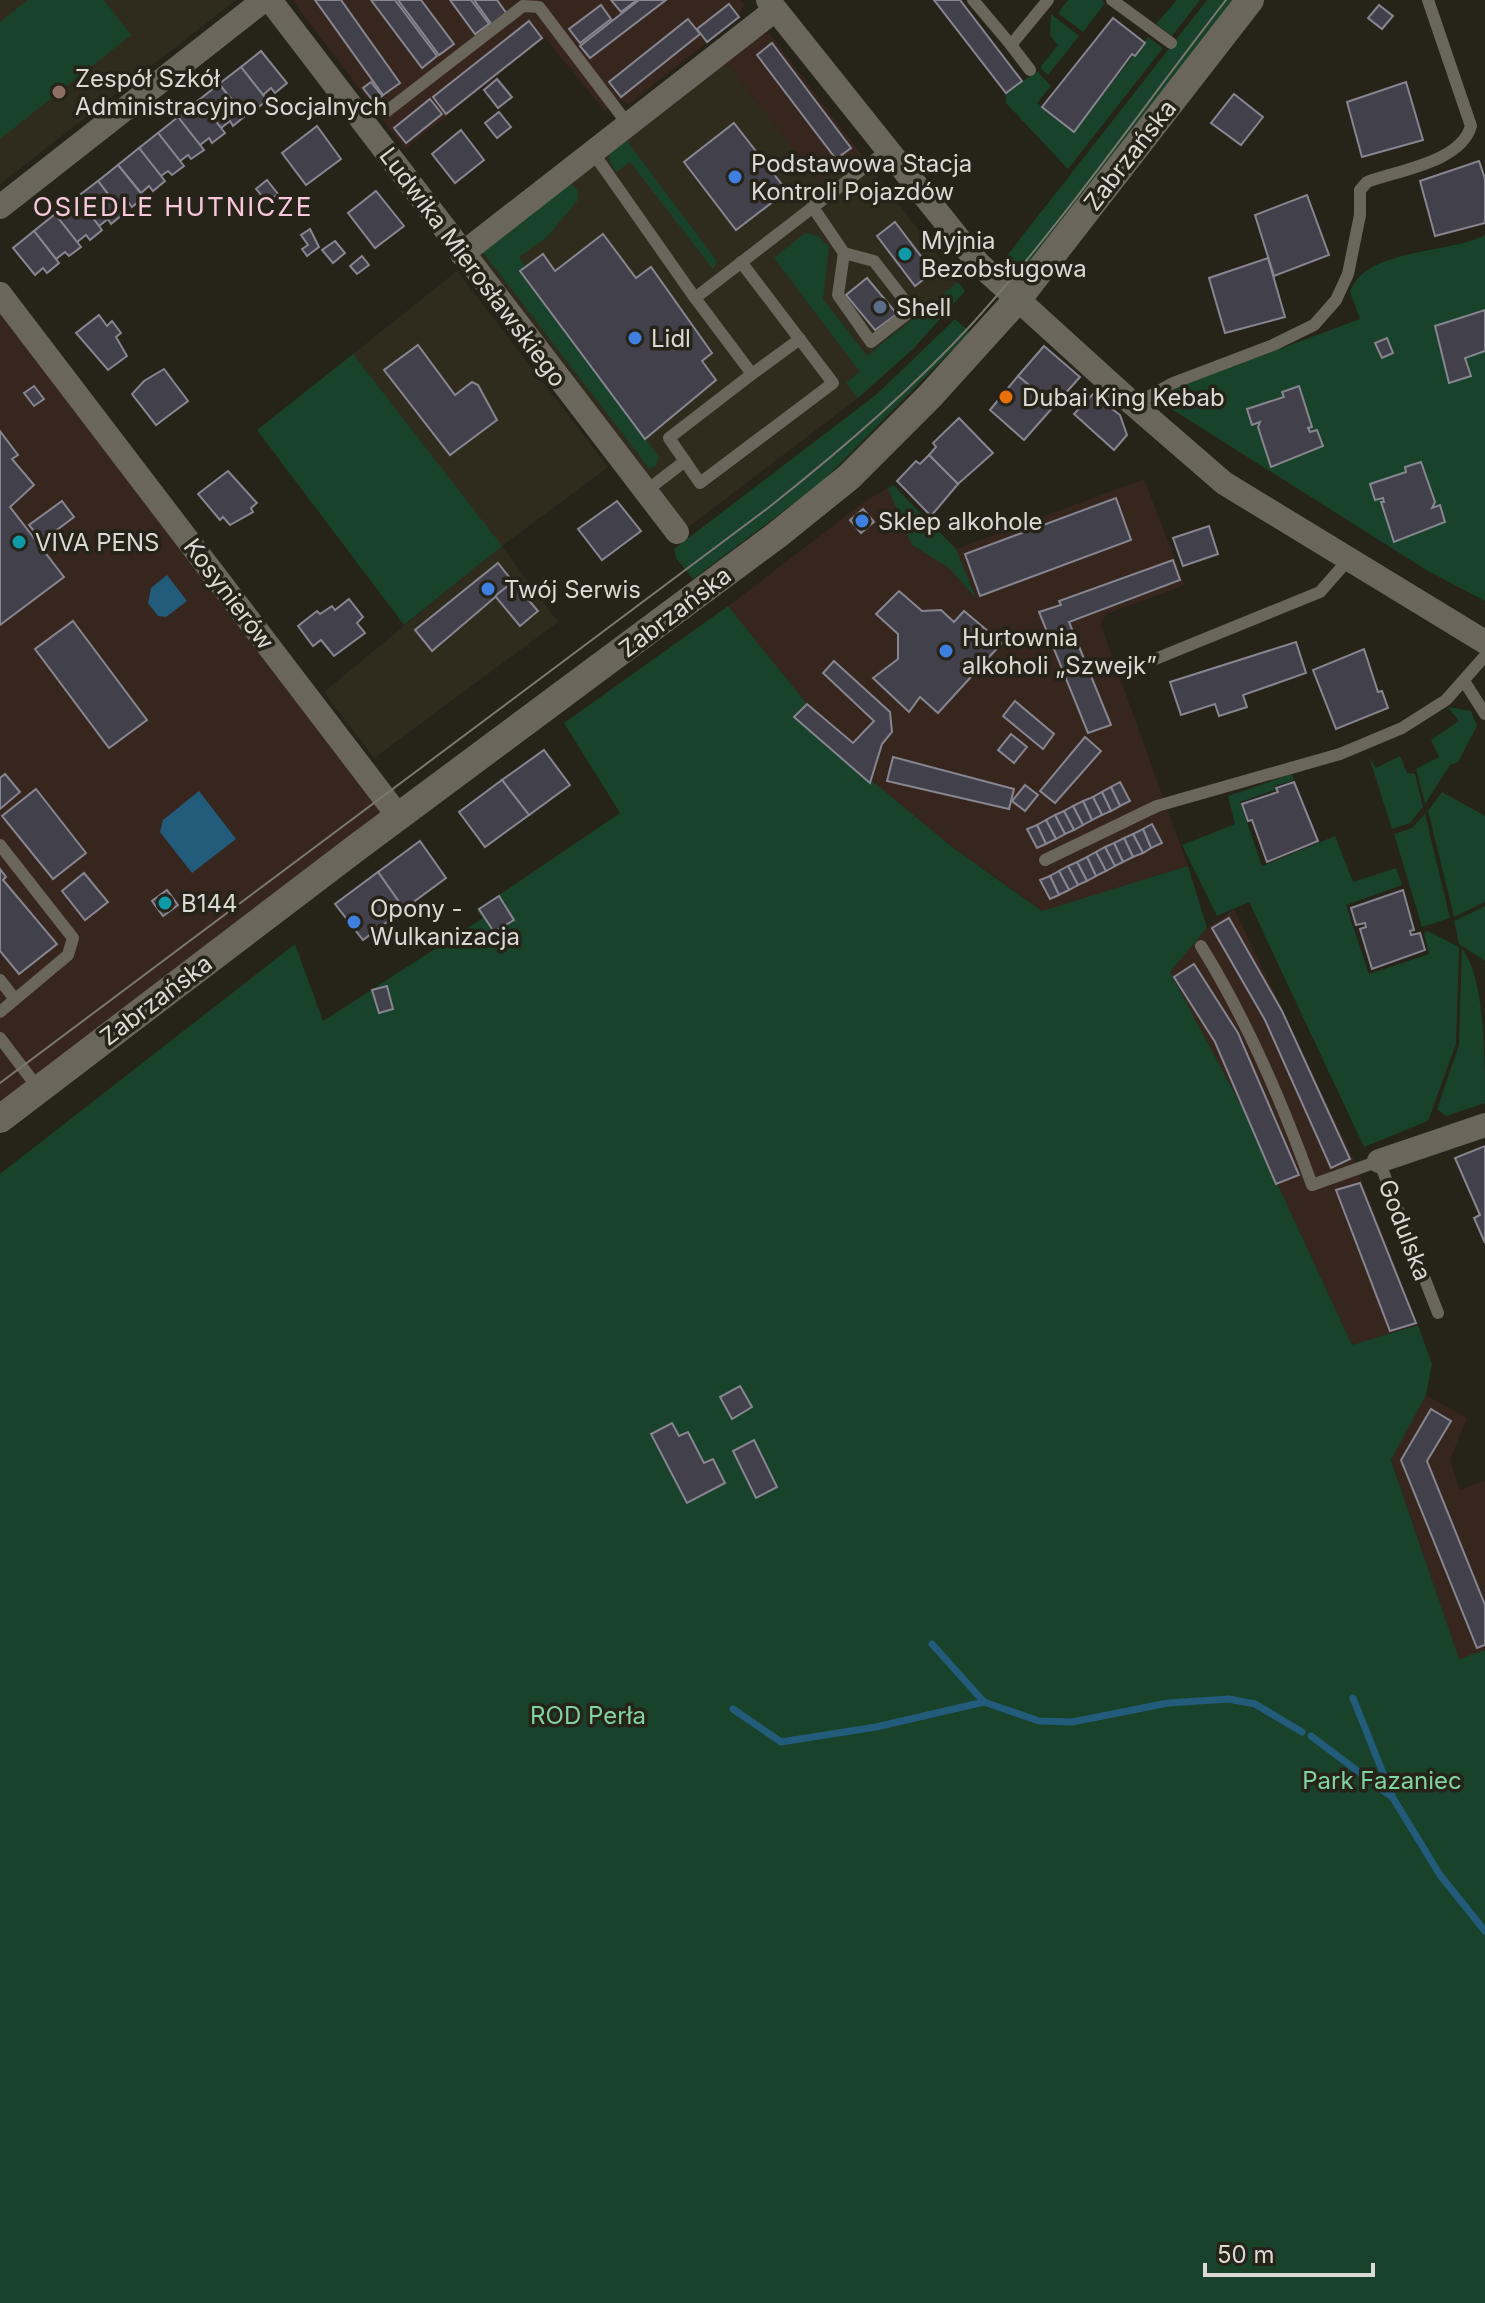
<svg xmlns="http://www.w3.org/2000/svg" width="1485" height="2303" font-family="Inter,sans-serif">
	<style>
		.built { fill: #302c1d }
		.industrial { fill: #37261d }
		.green { fill: #19422b }
		.water { fill: #235b7b }
		.lines { fill: none; stroke-linecap: round; stroke-linejoin: round }
		.stream { stroke: #235b7b; stroke-width: 7 }
		.building { fill: #42414b; stroke: #868590; stroke-width: 2 }
		.service { stroke: #6a665b; stroke-width: 12 }
		.minor { stroke: #6a665b; stroke-width: 24 }
		.tertiary { stroke: #6a665b; stroke-width: 28 }
		.tram { stroke: #7a776f; stroke-width: 2 }
		.education-dot { fill: #8d6e63; stroke: #262319; stroke-width: 3 }
		.shop-dot { fill: #3f7fe0; stroke: #262319; stroke-width: 3 }
		.culture-dot { fill: #0f9aa8; stroke: #262319; stroke-width: 3 }
		.service-dot { fill: #5c6f8a; stroke: #262319; stroke-width: 3 }
		.food-dot { fill: #e8710a; stroke: #262319; stroke-width: 3 }
		.labels { text-anchor: middle; dominant-baseline: central; stroke-width: 7; stroke-linejoin: round; paint-order: stroke }
		.poi-label { font-size: 24px; fill: #dbd9d3; stroke: #262319; text-anchor: start }
		.street-label { font-size: 24px; fill: #dbd9d3; stroke: #262319 }
		.park-label { font-size: 24px; fill: #81d4a2; stroke: #262319 }
		.neighbourhood-label { font-size: 26px; letter-spacing: 2px; fill: #f7c7dc; stroke: #262319 }
	</style>
	<rect width="100%" height="100%" fill="#262319"/>
	<g class="built">
		<polygon points="0,0 236,0 0,184"/>
		<polygon points="723,58 818,181 859,152 965,291 914,348 858,398 687,528 481,263 481,255"/>
		<polygon points="457,271 608,467 502,546 558,622 374,758 324,692 501,546 353,354"/>
	</g>
	<g class="industrial">
		<polygon points="292,0 740,0 744,5 739,17 629,104 620,100 605,111 545,38 405,149"/>
		<polygon points="770,34 859,152 818,181 723,58 757,35"/>
		<polygon points="0,294 399,817 0,1119"/>
		<polygon points="1144,479 1185,585 1106,614 1101,625 1188,866 1056,909 1043,911 952,847 872,785 794,717 713,618 865,501 893,485 956,549"/>
		<polygon points="1234,909 1353,1158 1418,1325 1352,1345 1242,1107 1170,972 1207,928"/>
		<polygon points="1426,1395 1467,1418 1450,1460 1460,1490 1485,1480 1485,1650 1459,1660 1391,1459"/>
	</g>
	<g class="green">
		<polygon points="28,0 104,0 131,35 0,139 0,22"/>
		<polygon points="1068,0 1101,0 1105,3 1083,32 1058,13"/>
		<polygon points="1177,0 1200,0 1172,36 1156,24"/>
		<polygon points="1207,0 1236,0 1030,265 1011,267 1002,262"/>
		<polygon points="1051,14 1079,36 1048,75 1040,68 1058,45 1050,35"/>
		<polygon points="1148,37 1163,48 1068,169 1006,103 1006,93 1037,71 1051,86 1037,103 1074,132"/>
		<polygon points="624,137 717,261 713,269 630,162 616,172 609,159 611,149"/>
		<polygon points="571,184 577,190 578,200 546,238 519,257 526,267 520,272 659,457 656,466 649,468 482,251 564,186"/>
		<polygon points="805,233 818,236 829,247 823,299 867,356 958,282 965,291 914,348 858,398 846,383 860,372 774,258"/>
		<path d="M1485,235V601L1428,571L1165,405L1162,399L1169,390L1360,319L1350,292C1364,248 1450,254 1485,235Z"/>
		<polygon points="955,319 970,332 821,483 693,579 676,558 674,549 877,394"/>
		<polygon points="353,354 502,546 404,625 257,430"/>
		<polygon points="893,485 956,549 976,598 949,568 912,545 888,488"/>
		<polygon points="728,606 807,704 795,717 952,847 1042,911 1188,866 1207,928 1170,972 1242,1107 1352,1345 1418,1325 1432,1364 1426,1395 1391,1460 1459,1659 1485,1650 1485,2303 0,2303 0,1174 295,944 323,1021 483,918 477,910 620,813 564,723"/>
		<polygon points="1448,707 1471,711 1477,726 1458,762 1450,765 1425,804 1416,769 1439,757 1431,740 1459,721"/>
		<polygon points="1400,756 1407,773 1415,774 1423,807 1410,823 1392,829 1369,757 1376,768"/>
		<polygon points="1292,774 1294,780 1274,786 1275,790 1240,802 1262,866 1335,836 1353,882 1396,868 1402,885 1346,905 1369,974 1429,954 1424,933 1428,931 1459,947 1456,1044 1428,1121 1364,1147 1249,902 1217,916 1182,845 1235,824 1228,796"/>
		<polygon points="1442,792 1485,816 1485,902 1454,917 1428,811"/>
		<polygon points="1425,814 1450,918 1422,927 1394,834 1412,828"/>
		<polygon points="1485,906 1485,961 1459,944 1454,921"/>
		<path d="M1462,949C1485,976 1485,1060 1485,1103L1446,1116L1437,1109L1459,1045Z"/>
	</g>
	<g class="water">
		<polygon points="167,575 187,601 166,617 158,616 148,603 151,588"/>
		<polygon points="199,791 236,839 192,873 160,832 163,820"/>
	</g>
	<g class="lines">
		<g class="stream">
			<polyline points="932,1644 984,1702 1039,1721 1072,1722 1168,1703 1229,1699 1255,1704 1302,1732"/>
			<polyline points="1353,1698 1393,1798 1440,1875 1485,1931"/>
			<polyline points="733,1709 781,1742 876,1727 984,1702"/>
			<polyline points="1311,1736 1392,1797"/>
		</g>
	</g>
	<g class="building">
		<polygon points="315,0 341,0 400,83 383,95"/>
		<polygon points="371,0 395,0 437,56 422,68"/>
		<polygon points="398,0 421,0 454,44 439,55"/>
		<polygon points="450,0 471,0 489,24 475,34"/>
		<polygon points="474,0 497,0 507,14 492,25"/>
		<polygon points="611,0 637,0 621,12"/>
		<polygon points="639,0 666,0 590,58 580,46"/>
		<polygon points="934,0 960,0 1022,81 1006,93"/>
		<polygon points="729,4 739,17 707,42 697,29"/>
		<polygon points="601,5 611,19 580,43 569,29"/>
		<polygon points="1379,5 1393,16 1382,29 1368,18"/>
		<polygon points="1113,18 1145,43 1135,56 1132,54 1074,132 1042,107"/>
		<polygon points="688,19 700,34 621,97 609,82"/>
		<polygon points="529,21 542,38 446,114 433,97"/>
		<polygon points="772,43 851,148 836,159 757,55"/>
		<polygon points="261,51 287,83 275,93 271,88 263,95 241,67"/>
		<polygon points="241,67 267,100 255,110 251,105 242,112 219,84"/>
		<polygon points="497,79 512,97 498,108 484,90"/>
		<polygon points="371,82 382,96 374,102 363,88"/>
		<polygon points="1406,82 1423,140 1362,157 1347,102"/>
		<polygon points="219,84 245,116 233,126 230,121 221,128 199,100"/>
		<polygon points="1234,94 1263,117 1241,145 1211,123"/>
		<polygon points="430,99 442,114 406,143 394,128"/>
		<polygon points="199,100 225,133 212,143 209,138 200,145 178,117"/>
		<polygon points="499,112 511,127 497,138 485,123"/>
		<polygon points="178,117 204,150 191,159 188,155 180,161 158,133"/>
		<polygon points="734,123 787,191 736,230 684,162"/>
		<polygon points="317,126 341,159 306,185 282,153"/>
		<polygon points="461,130 484,160 455,183 432,154"/>
		<polygon points="158,133 184,166 172,175 168,171 161,176 139,148"/>
		<polygon points="139,148 165,181 153,191 149,186 141,193 118,165"/>
		<polygon points="1479,161 1485,179 1485,223 1435,236 1420,181"/>
		<polygon points="118,165 144,197 132,207 128,202 120,209 98,181"/>
		<polygon points="267,180 278,194 267,202 256,189"/>
		<polygon points="98,181 123,214 111,224 108,219 99,226 77,197"/>
		<polygon points="376,191 404,226 375,248 348,213"/>
		<polygon points="1307,195 1329,255 1274,276 1255,215"/>
		<polygon points="77,197 102,230 90,240 86,235 77,242 55,214"/>
		<polygon points="55,214 81,247 69,256 65,252 56,259 34,231"/>
		<polygon points="895,222 933,272 915,286 877,236"/>
		<polygon points="310,229 319,247 307,256 302,249 308,245 301,235"/>
		<polygon points="34,231 59,263 47,273 43,268 35,275 13,248"/>
		<polygon points="603,234 636,278 651,267 712,353 702,361 716,380 645,439 520,271 543,254 555,271"/>
		<polygon points="335,241 345,253 333,263 322,250"/>
		<polygon points="362,256 369,265 357,274 350,266"/>
		<polygon points="1268,258 1285,317 1225,333 1209,278"/>
		<polygon points="867,278 897,314 875,330 846,295"/>
		<polygon points="1485,310 1485,351 1465,358 1471,376 1449,383 1435,326"/>
		<polygon points="99,315 107,326 112,321 121,333 116,337 127,356 108,370 76,333"/>
		<polygon points="1387,338 1393,353 1382,358 1375,343"/>
		<polygon points="418,345 455,395 472,382 478,385 497,420 450,455 384,370"/>
		<polygon points="1044,346 1080,377 1054,406 1018,376"/>
		<polygon points="164,369 188,401 156,425 132,394 144,381"/>
		<polygon points="1018,376 1054,406 1024,440 990,410"/>
		<polygon points="34,386 44,399 34,406 24,393"/>
		<polygon points="1299,386 1312,427 1308,428 1310,432 1317,430 1323,446 1271,467 1258,427 1260,422 1252,425 1247,409 1284,397 1282,392"/>
		<polygon points="1093,394 1120,415 1127,435 1114,450 1074,414"/>
		<polygon points="959,418 993,453 958,484 929,455 936,447 933,443"/>
		<polygon points="0,431 18,455 12,459 34,485 10,507 64,577 0,625"/>
		<polygon points="929,455 958,484 931,516 897,481 916,461 920,464"/>
		<polygon points="1421,462 1435,502 1432,508 1440,505 1445,522 1394,542 1381,502 1384,502 1383,498 1375,500 1370,484 1406,472 1405,467"/>
		<polygon points="228,471 257,503 251,508 253,512 230,525 223,517 220,520 198,494"/>
		<polygon points="1116,498 1131,540 980,596 965,554"/>
		<polygon points="62,501 74,517 42,541 29,525"/>
		<polygon points="617,501 641,531 602,560 578,529"/>
		<polygon points="863,509 874,522 861,533 850,520"/>
		<polygon points="1209,526 1218,554 1183,566 1173,538"/>
		<polygon points="1173,560 1180,580 1069,622 1111,725 1088,733 1039,612 1061,605 1059,601"/>
		<polygon points="498,563 513,582 432,651 415,630"/>
		<polygon points="513,582 538,611 520,626 495,596"/>
		<polygon points="899,591 922,611 941,610 954,622 964,611 1002,643 938,713 920,697 909,712 873,678 898,659 898,634 876,614"/>
		<polygon points="349,599 363,617 357,623 365,633 334,656 321,640 313,646 298,626 317,611 320,614 332,606 335,610"/>
		<polygon points="73,621 147,720 109,748 35,649"/>
		<polygon points="1296,642 1306,673 1243,695 1247,707 1219,716 1215,704 1181,715 1170,682"/>
		<polygon points="1364,649 1378,692 1382,691 1388,708 1336,729 1313,670"/>
		<polygon points="834,661 890,712 892,732 882,744 870,783 794,717 807,704 853,743 874,721 823,673"/>
		<polygon points="1015,701 1054,734 1043,749 1003,716"/>
		<polygon points="1011,734 1027,747 1014,763 998,750"/>
		<polygon points="1085,737 1101,751 1055,803 1040,791"/>
		<polygon points="544,750 570,785 529,815 502,780"/>
		<polygon points="893,757 1014,789 1009,809 887,781"/>
		<polygon points="5,774 20,792 0,809 0,778"/>
		<polygon points="502,780 529,815 485,847 459,812"/>
		<polygon points="1120,782 1130,801 1120,806 1111,787"/>
		<polygon points="1294,782 1318,841 1267,862 1252,820 1248,821 1242,804 1278,792 1276,788"/>
		<polygon points="1025,785 1038,795 1025,811 1012,801"/>
		<polygon points="1111,787 1120,806 1111,811 1102,792"/>
		<polygon points="36,789 86,853 53,879 2,816"/>
		<polygon points="1102,792 1111,811 1102,815 1093,797"/>
		<polygon points="1093,797 1102,815 1092,820 1083,801"/>
		<polygon points="1083,801 1092,820 1083,825 1073,806"/>
		<polygon points="1073,806 1083,825 1074,830 1064,811"/>
		<polygon points="1064,811 1074,830 1065,834 1055,815"/>
		<polygon points="1055,815 1065,834 1056,839 1046,820"/>
		<polygon points="1046,820 1056,839 1046,844 1037,825"/>
		<polygon points="1152,824 1162,843 1151,848 1143,829"/>
		<polygon points="1037,825 1046,844 1037,848 1027,829"/>
		<polygon points="1143,829 1151,848 1143,853 1133,834"/>
		<polygon points="1133,834 1143,853 1133,857 1124,838"/>
		<polygon points="1124,838 1133,857 1123,862 1114,843"/>
		<polygon points="420,841 446,878 404,909 378,872"/>
		<polygon points="1114,843 1123,862 1115,866 1105,847"/>
		<polygon points="1105,847 1115,866 1106,871 1096,852"/>
		<polygon points="1096,852 1106,871 1096,876 1087,857"/>
		<polygon points="1087,857 1096,876 1087,881 1077,862"/>
		<polygon points="1077,862 1087,881 1078,885 1068,866"/>
		<polygon points="1068,866 1078,885 1069,890 1059,871"/>
		<polygon points="0,869 6,877 3,880 57,944 19,974 0,951"/>
		<polygon points="1059,871 1069,890 1059,895 1050,876"/>
		<polygon points="378,872 404,909 363,940 335,904"/>
		<polygon points="84,873 108,902 85,920 62,891"/>
		<polygon points="1050,876 1059,895 1050,899 1040,880"/>
		<polygon points="167,890 178,905 163,916 152,901"/>
		<polygon points="1403,890 1414,930 1410,931 1411,935 1420,933 1425,950 1372,969 1360,929 1366,927 1365,923 1356,925 1351,908"/>
		<polygon points="499,896 514,920 494,932 479,909"/>
		<polygon points="1229,918 1282,1011 1350,1159 1331,1168 1265,1020 1212,928"/>
		<polygon points="1194,964 1238,1033 1299,1175 1276,1184 1215,1042 1174,977"/>
		<polygon points="387,986 393,1009 379,1013 372,990"/>
		<polygon points="1485,1146 1485,1243 1474,1218 1480,1215 1455,1158"/>
		<polygon points="1360,1183 1416,1323 1390,1331 1336,1190"/>
		<polygon points="740,1386 752,1407 732,1419 720,1397"/>
		<polygon points="1431,1409 1451,1421 1427,1461 1485,1605 1485,1645 1477,1648 1401,1460"/>
		<polygon points="672,1423 679,1436 688,1432 704,1463 713,1459 725,1483 687,1503 651,1434"/>
		<polygon points="754,1440 777,1487 756,1498 733,1451"/>
	</g>
	<g class="lines">
		<g class="service">
			<polyline points="973,0 1011,45 1048,0"/>
			<polyline points="1112,0 1171,43"/>
			<polyline points="1011,45 1030,70"/>
			<polyline points="387,111 523,6 539,7 627,123"/>
			<polyline points="592,151 695,298 886,151"/>
			<polyline points="812,206 844,253 874,261 912,310 871,342 838,295 844,253"/>
			<polyline points="695,298 752,374 669,438 700,483 833,383 741,262"/>
			<polyline points="752,374 800,339"/>
			<path d="M1134,405L1173,383L1273,345L1314,325L1336,300L1348,274L1360,215V190L1367,182C1399,170 1461,162 1471,126L1428,0"/>
			<polyline points="646,491 685,461"/>
			<polyline points="1153,660 1320,592 1349,559"/>
			<polyline points="1464,681 1485,714"/>
			<polyline points="0,845 73,938 68,955 0,1012"/>
			<polyline points="1045,860 1157,806 1340,754 1402,728 1446,700 1485,656"/>
			<path d="M1201,946C1248,1022 1282,1101 1312,1185L1379,1161L1438,1313"/>
			<polyline points="0,980 14,998"/>
			<polyline points="0,1038 38,1088"/>
		</g>
		<g class="minor">
			<polyline points="270,0 677,532"/>
			<polyline points="768,0 979,264 1134,405 1224,483 1485,642"/>
			<polyline points="0,207 264,0"/>
			<polyline points="462,254 775,10"/>
			<polyline points="0,294 399,817"/>
			<polyline points="1379,1161 1485,1125"/>
		</g>
		<polyline class="tertiary" points="0,1119 356,848 777,535 849,477 930,396 1017,300 1250,0"/>
		<path class="tram" d="M0,1083L768,508C840,451 909,392 971,325C1063,223 1142,108 1226,0"/>
	</g>
	<circle class="education-dot" cx="59" cy="92" r="8"/>
	<g class="shop-dot">
		<circle cx="735" cy="177" r="8"/>
		<circle cx="635" cy="338" r="8"/>
		<circle cx="862" cy="521" r="8"/>
		<circle cx="488" cy="589" r="8"/>
		<circle cx="946" cy="651" r="8"/>
		<circle cx="354" cy="922" r="8"/>
	</g>
	<g class="culture-dot">
		<circle cx="905" cy="254" r="8"/>
		<circle cx="19" cy="542" r="8"/>
		<circle cx="165" cy="903" r="8"/>
	</g>
	<circle class="service-dot" cx="880" cy="307" r="8"/>
	<circle class="food-dot" cx="1006" cy="397" r="8"/>
	<g class="labels">
		<g class="poi-label">
			<text x="75" y="78">Zespół Szkół<tspan x="75" dy="28">Administracyjno Socjalnych</tspan></text>
			<text x="751" y="163">Podstawowa Stacja<tspan x="751" dy="28">Kontroli Pojazdów</tspan></text>
			<text x="921" y="240">Myjnia<tspan x="921" dy="28">Bezobsługowa</tspan></text>
			<text x="896" y="307">Shell</text>
			<text x="651" y="338">Lidl</text>
			<text x="1022" y="397">Dubai King Kebab</text>
			<text x="878" y="521">Sklep alkohole</text>
			<text x="35" y="542">VIVA PENS</text>
			<text x="504" y="589">Twój Serwis</text>
			<text x="962" y="637">Hurtownia<tspan x="962" dy="28">alkoholi „Szwejk”</tspan></text>
			<text x="181" y="903">B144</text>
			<text x="370" y="908">Opony -<tspan x="370" dy="28">Wulkanizacja</tspan></text>
		</g>
		<g class="street-label">
			<text transform="translate(1130 155) rotate(-52)">Zabrzańska</text>
			<text transform="translate(473 267) rotate(53)">Ludwika Mierosławskiego</text>
			<text transform="translate(229 594) rotate(53)">Kosynierów</text>
			<text transform="translate(675 612) rotate(-37)">Zabrzańska</text>
			<text transform="translate(156 1000) rotate(-37)">Zabrzańska</text>
			<text transform="translate(1405 1230) rotate(69)">Godulska</text>
		</g>
		<g class="park-label">
			<text x="588" y="1715">ROD Perła</text>
			<text x="1382" y="1780">Park Fazaniec</text>
		</g>
		<g class="neighbourhood-label">
			<text x="173" y="206">OSIEDLE HUTNICZE</text>
		</g>
	</g>
	<path d="M1205 2263v12h168v-12" fill="none" stroke="#dbd9d3" stroke-width="4"/>
	<text x="1217" y="2263" font-size="24" fill="#dbd9d3" stroke="#262319" stroke-width="6" paint-order="stroke">50 m</text>
</svg>
